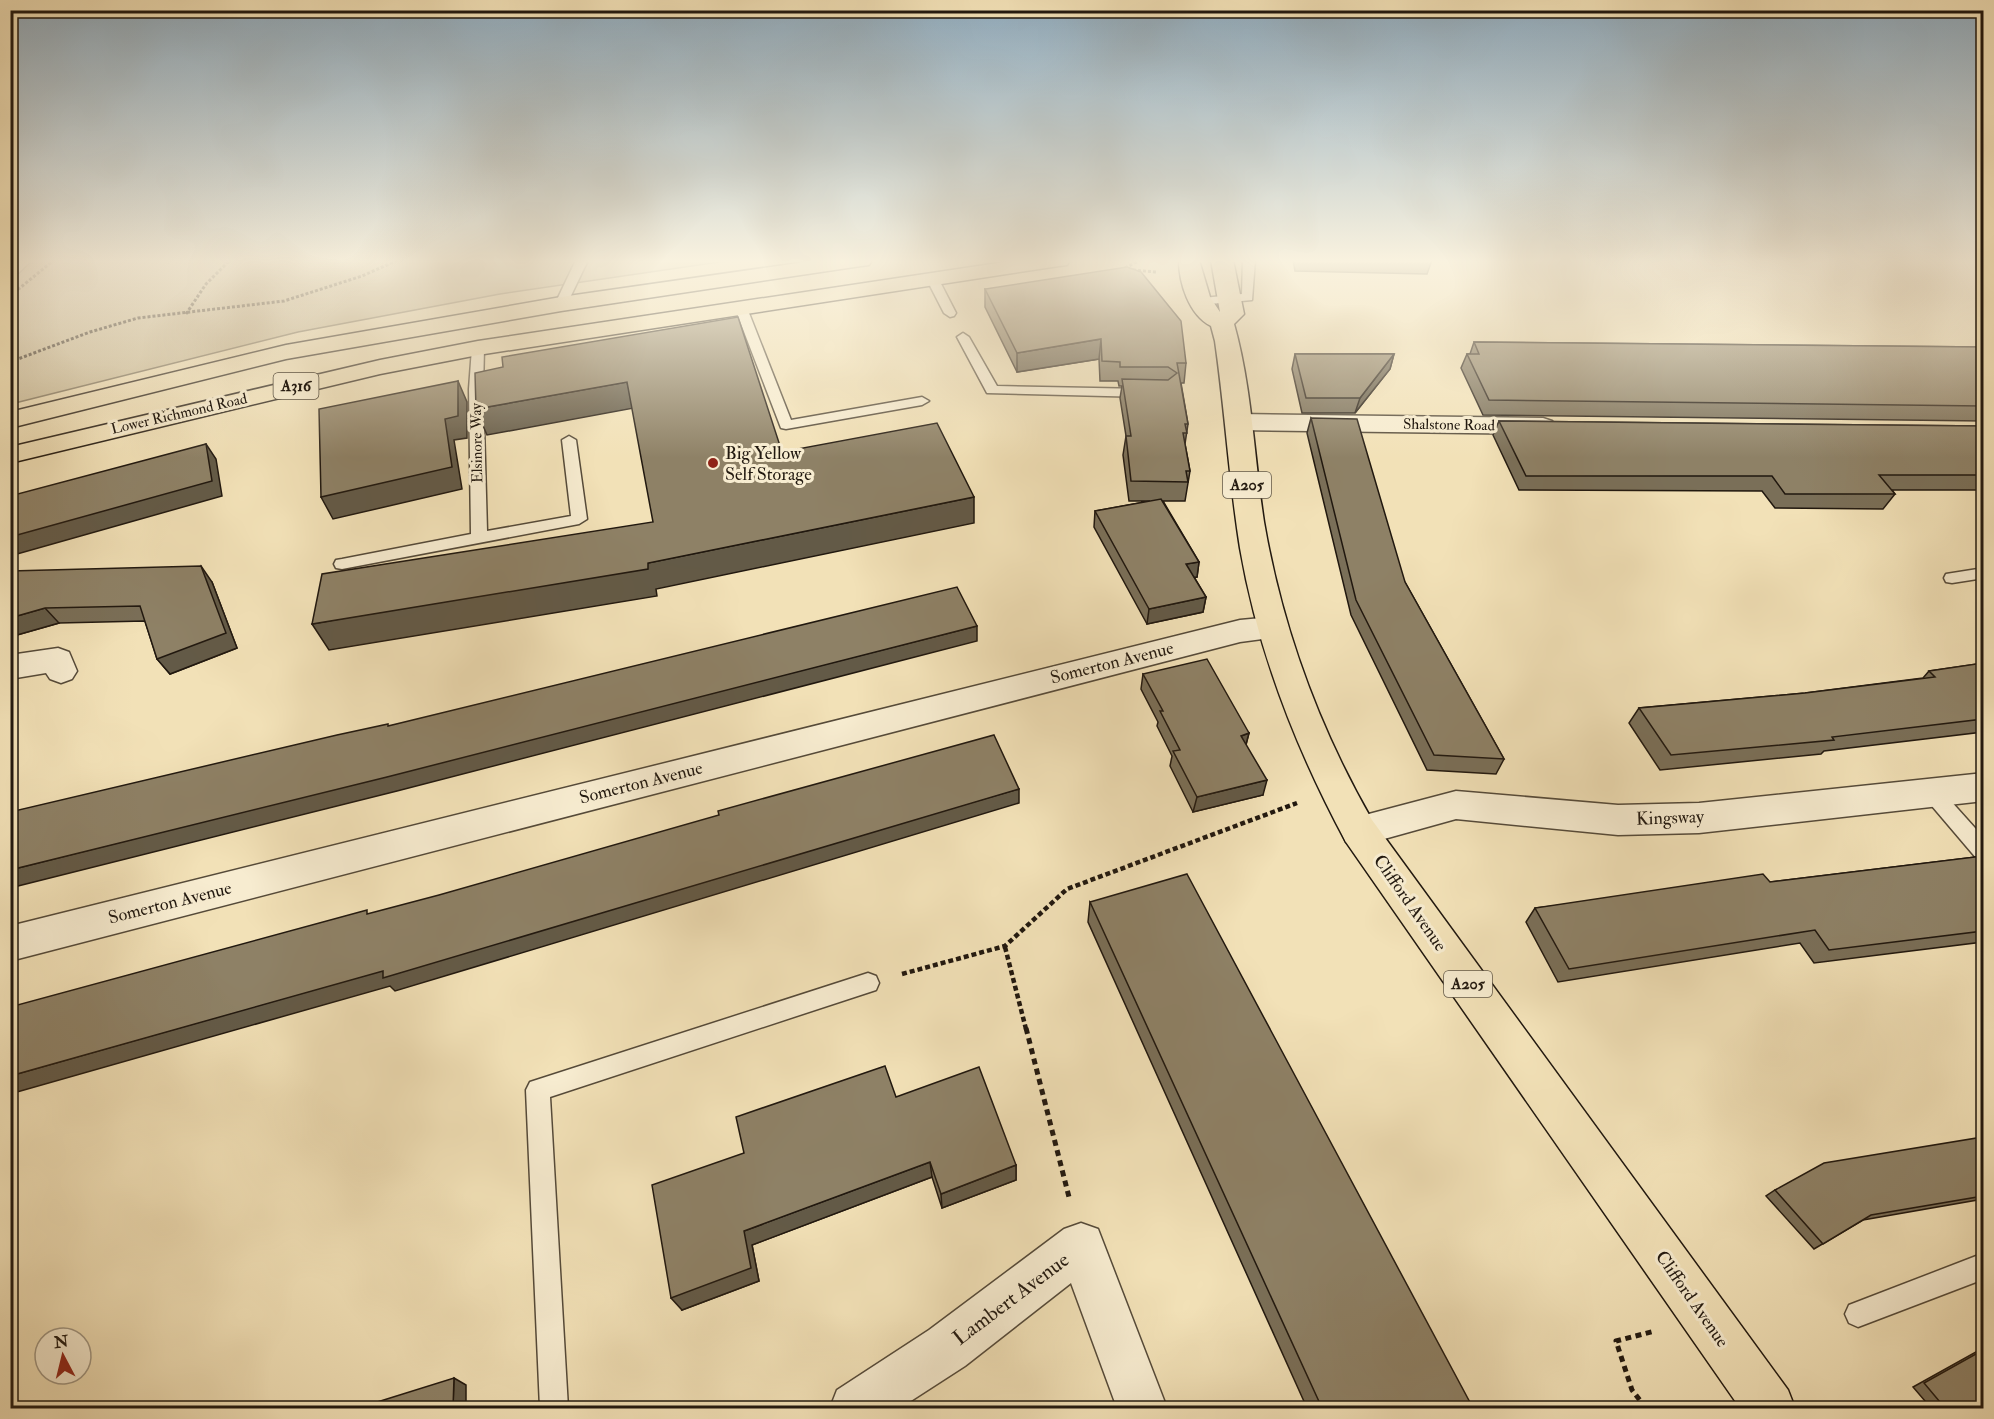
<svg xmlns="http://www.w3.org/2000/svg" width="1994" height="1419" font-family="'IM FELL Double Pica',serif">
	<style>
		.green { fill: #cebf9a; stroke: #786c54; stroke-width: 1.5 }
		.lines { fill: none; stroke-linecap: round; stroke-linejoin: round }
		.lane-casing { stroke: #554a39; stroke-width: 3 }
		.street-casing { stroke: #554a39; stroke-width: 3 }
		.highway-casing { stroke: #21180f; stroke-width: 3 }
		.path-far2 { stroke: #21180f; stroke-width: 3; stroke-dasharray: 3 2; stroke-linecap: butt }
		.path-far1 { stroke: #21180f; stroke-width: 4.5; stroke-dasharray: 5 3; stroke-linecap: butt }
		.path { stroke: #21180f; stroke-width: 5; stroke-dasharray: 6 4.5; stroke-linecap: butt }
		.lane { fill: #f7ecd0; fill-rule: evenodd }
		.street { fill: #f7ecd0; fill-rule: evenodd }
		.highway { fill: #f2e1b7; fill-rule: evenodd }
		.wall { fill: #7a6f58; stroke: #21180f; stroke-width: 1.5 }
		.shaded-wall { fill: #635a47; stroke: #21180f; stroke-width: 1.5 }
		.building { fill: #8e8166; stroke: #21180f; stroke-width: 1.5 }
		.poi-dot { fill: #8f2418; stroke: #f7ecd0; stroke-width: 2 }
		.labels { text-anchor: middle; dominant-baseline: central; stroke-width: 6; stroke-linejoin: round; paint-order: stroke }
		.far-street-label { font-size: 15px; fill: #21180f; stroke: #f7ecd0 }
		.shield { fill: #f7ecd0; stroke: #615849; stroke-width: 1.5 }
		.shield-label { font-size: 16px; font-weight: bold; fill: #21180f }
		.poi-label { font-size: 18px; fill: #21180f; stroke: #f7ecd0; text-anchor: start }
		.street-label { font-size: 18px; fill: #21180f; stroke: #f7ecd0 }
		.near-street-label { font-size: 21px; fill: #21180f; stroke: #f7ecd0 }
	</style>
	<rect width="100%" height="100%" fill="#f2e1b7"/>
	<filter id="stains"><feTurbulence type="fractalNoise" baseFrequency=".00333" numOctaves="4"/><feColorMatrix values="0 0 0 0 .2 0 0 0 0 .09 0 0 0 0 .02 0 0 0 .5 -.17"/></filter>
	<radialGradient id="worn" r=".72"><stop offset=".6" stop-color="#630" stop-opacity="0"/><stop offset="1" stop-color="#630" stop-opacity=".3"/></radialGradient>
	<polygon class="green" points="33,260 733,260 500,294 298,332 11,404 11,281"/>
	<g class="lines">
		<defs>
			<g id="lane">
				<polygon points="576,260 588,260 567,304 561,308 557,307 555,304"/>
				<polygon points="1243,260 1255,260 1252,300 1199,305 1199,299 1203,298 1242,294"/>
				<polygon points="932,274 938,278 956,313 954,316 950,317 944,313 926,278"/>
				<polygon points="741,304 747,308 791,420 922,397 929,401 922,405 786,429 781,428 735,308"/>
				<polygon points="963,333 969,337 997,386 1146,389 1153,393 1146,397 987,393 957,337"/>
				<polygon points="478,344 484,348 483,389 487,531 571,516 562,440 569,436 576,440 587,519 579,524 342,569 336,568 334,564 336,560 342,559 471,534 469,389 472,348"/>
				<polygon points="1984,568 1984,578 1952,583 1946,582 1944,578 1946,574"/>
				<polygon points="1933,786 1940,789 1984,838 1984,861 1977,859 1926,799 1923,794 1926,789"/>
				<polygon points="868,973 876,976 879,983 876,990 550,1097 568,1408 540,1408 526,1090 530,1082"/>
				<polygon points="1984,1253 1984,1279 1858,1327 1849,1323 1845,1314 1849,1305"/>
			</g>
			<g id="street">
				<polygon points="1239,414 1543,418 1552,421 1556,426 1552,431 1543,434 1239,430 1230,427 1226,422 1230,417"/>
				<polygon points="1273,617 1284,620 1288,628 1284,636 1240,642 10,961 10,926 1240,620"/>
				<polygon points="58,648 69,652 77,671 72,679 61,683 50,679 46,673 10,679 10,655"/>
				<polygon points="1984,773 1984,801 1699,833 1618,835 1456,819 1359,846 1346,842 1341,831 1346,820 1456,791 1618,805 1699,803"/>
				<polygon points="1081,1223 1098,1229 1167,1408 1117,1408 1071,1283 965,1366 900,1408 830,1408 837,1390 929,1330 1064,1229"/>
			</g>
			<g id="highway">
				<polygon points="819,260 872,260 869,265 861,266 561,311 286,359 10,428 10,412 286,345 561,297"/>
				<polygon points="1018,260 1070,260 1067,265 1059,266 478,355 380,374 10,463 10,447 380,360 478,341"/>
				<path d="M1179,260H1199L1210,297L1220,312L1211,260H1233L1244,314L1234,324C1252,388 1254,456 1264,522C1282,627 1319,728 1372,820L1788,1390L1795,1408H1740L1346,842C1296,749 1258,652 1240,548C1229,480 1225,410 1215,341L1211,326C1189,315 1179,283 1179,260Z"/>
			</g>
		</defs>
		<use href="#lane" class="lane-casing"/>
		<use href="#street" class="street-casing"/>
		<use href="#highway" class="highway-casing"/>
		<g class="path-far2">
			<polyline points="1125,268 1140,260"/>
			<polyline points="1133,270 1156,272"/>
			<polyline points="10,296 54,260"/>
			<polyline points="186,314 206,284 230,260"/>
			<polyline points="10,362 90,332 138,318 284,301 362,276 396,261 415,260"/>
		</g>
		<g class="path-far1">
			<polyline points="1005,947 1026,1029"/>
			<polyline points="902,974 1005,946 1067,889 1297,803"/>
		</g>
		<g class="path">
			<polyline points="1026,1028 1070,1201"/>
			<polyline points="1646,1408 1632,1390 1616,1341 1655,1331"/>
		</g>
		<use href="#lane" class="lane"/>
		<use href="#street" class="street"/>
		<use href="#highway" class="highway"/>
	</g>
	<g class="wall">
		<polygon points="1293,260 1432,260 1427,274 1295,271"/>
		<polygon points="985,289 1186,363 1184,383 1181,383 1188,424 1185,444 1190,471 1185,501 1163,501 1199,562 1197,577 1194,577 1206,597 1203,612 1147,624 1094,527 1095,511 1150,501 1129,501 1123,455 1126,436 1120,398 1122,386 1119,386 1118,381 1100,381 1099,359 1017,372 985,307"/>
		<polygon points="1474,342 1983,347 1983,421 1483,415 1461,368 1467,354 1470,354"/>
		<polygon points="1295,354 1394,354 1390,369 1355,413 1302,413 1292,369"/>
		<polygon points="1311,418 1405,582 1504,759 1496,774 1427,770 1351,615 1307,433"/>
		<polygon points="1499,421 1983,426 1983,490 1892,490 1895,494 1883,509 1775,508 1762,491 1519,490 1493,435"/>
		<polygon points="10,571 212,582 237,648 170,674 157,659 145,621 59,623 10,637"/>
		<polygon points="1983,663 1983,732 1824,751 1821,754 1660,770 1629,723 1639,708 1805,693 1923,678 1929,671"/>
		<polygon points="1143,674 1249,733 1246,745 1263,795 1193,812 1170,766 1172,756 1157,726 1158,722 1141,689"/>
		<polygon points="1983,856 1983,942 1814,963 1800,943 1558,982 1526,922 1535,908 1770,882"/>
		<polygon points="1090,902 1473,1408 1307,1408 1088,922"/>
		<polygon points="896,1097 1016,1165 1016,1180 942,1208 932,1177 752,1245 759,1281 682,1310 744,1153"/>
		<polygon points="1983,1137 1983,1199 1863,1220 1814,1249 1766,1196 1775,1190"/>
		<polygon points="1983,1348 1983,1408 1931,1408 1913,1387"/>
	</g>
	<g class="shaded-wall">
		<polygon points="1101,339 1099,359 1017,372 1017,353"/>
		<polygon points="1394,354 1390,369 1355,413 1360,398"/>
		<polygon points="458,381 467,402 467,438 454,440 462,489 333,519 321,497"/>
		<polygon points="627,382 634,408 487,435 476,409"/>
		<polygon points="206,444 216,459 222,496 10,556 10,537"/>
		<polygon points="974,497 974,523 656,589 657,596 329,650 312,624 648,563"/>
		<polygon points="1199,562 1197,577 1183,579 1186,564"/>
		<polygon points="201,566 212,582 237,648 170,674 157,659"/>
		<polygon points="1206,597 1203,612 1147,624 1149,609"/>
		<polygon points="45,608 59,623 10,637 10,618"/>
		<polygon points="977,626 977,641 397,791 10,888 10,870"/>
		<polygon points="1249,733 1245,748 1241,736"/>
		<polygon points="1267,780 1263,795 1193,812 1197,797"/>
		<polygon points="1019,789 1019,803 395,991 390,986 10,1094 10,1076"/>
		<polygon points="930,1162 932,1177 752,1245 759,1281 682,1310 671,1298 744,1231"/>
		<polygon points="1016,1165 1016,1180 942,1208 941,1194"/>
		<polygon points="454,1378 466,1385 466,1408 453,1408"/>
	</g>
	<g class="building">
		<polygon points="1127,267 1141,272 1181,321 1186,363 1177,363 1188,424 1185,424 1187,433 1183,433 1190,471 1186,471 1188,482 1131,481 1126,436 1131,436 1122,379 1168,380 1177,373 1168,367 1120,367 1120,362 1102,361 1101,339 1017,353 985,289"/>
		<polygon points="738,317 782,452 937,423 974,497 648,563 648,569 312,624 322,574 653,522 627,382 476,409 475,373 503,367 502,357"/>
		<polygon points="1474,342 1983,347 1983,406 1489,400 1467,354 1479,354"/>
		<polygon points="1295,354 1394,354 1360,398 1306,398"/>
		<polygon points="458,381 458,416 445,419 452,467 321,497 319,409"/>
		<polygon points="1311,418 1357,419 1405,582 1504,759 1434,755 1356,600"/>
		<polygon points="1499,421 1983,426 1983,475 1879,475 1895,494 1785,494 1772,476 1526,476"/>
		<polygon points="206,444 212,481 10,537 10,496"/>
		<polygon points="1161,499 1199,562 1186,564 1206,597 1149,609 1095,511"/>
		<polygon points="201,566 226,633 157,659 140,606 45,608 10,618 10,571"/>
		<polygon points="957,587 977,626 387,777 10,870 10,812 337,735 388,724 388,726"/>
		<polygon points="1207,659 1249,733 1241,736 1267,780 1197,797 1173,751 1180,750 1160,711 1163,711 1143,674"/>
		<polygon points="1983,663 1983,719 1832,737 1834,740 1671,755 1639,708 1805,693 1935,677 1929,671"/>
		<polygon points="994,735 1019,789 383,978 383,971 10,1076 10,1007 367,910 367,914 439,895 719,815 718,811"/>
		<polygon points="1983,856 1983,931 1829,950 1815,930 1569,969 1535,908 1763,874 1770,882"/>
		<polygon points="1187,874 1473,1408 1322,1408 1090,902"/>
		<polygon points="885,1066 896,1097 979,1067 1016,1165 941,1194 930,1162 744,1231 751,1268 671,1298 652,1185 744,1153 736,1117"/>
		<polygon points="1983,1137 1983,1196 1871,1215 1823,1244 1775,1190 1824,1163"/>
		<polygon points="1983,1350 1983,1408 1945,1408 1924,1383"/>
		<polygon points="454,1378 453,1408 358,1408"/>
	</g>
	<linearGradient id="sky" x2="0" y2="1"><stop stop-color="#8fabbe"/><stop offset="0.57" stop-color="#f9f2df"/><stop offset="1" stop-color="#f9f2df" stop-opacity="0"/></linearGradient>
	<rect width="1994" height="458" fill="url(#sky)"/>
	<circle class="poi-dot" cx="713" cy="463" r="6"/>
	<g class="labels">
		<g class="far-street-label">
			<text transform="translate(179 414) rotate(-13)">Lower Richmond Road</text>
			<text transform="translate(1449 425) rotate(1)">Shalstone Road</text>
			<text transform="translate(477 443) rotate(-91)">Elsinore Way</text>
		</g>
		<g class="shield">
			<rect x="273.5" y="373" width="45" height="26" rx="4.5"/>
			<rect x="1223" y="472" width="48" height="26" rx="4.5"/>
			<rect x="1444" y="971" width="48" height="26" rx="4.5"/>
		</g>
		<g class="shield-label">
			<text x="296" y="386">A316</text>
			<text x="1247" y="485">A205</text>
			<text x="1468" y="984">A205</text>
		</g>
		<g class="poi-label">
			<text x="725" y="453">Big Yellow<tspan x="725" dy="21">Self Storage</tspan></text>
		</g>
		<g class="street-label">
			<text transform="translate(1112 663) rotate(-14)">Somerton Avenue</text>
			<text transform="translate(641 783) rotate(-14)">Somerton Avenue</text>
			<text transform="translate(1670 818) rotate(-2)">Kingsway</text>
			<text transform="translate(170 903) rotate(-14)">Somerton Avenue</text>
			<text transform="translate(1410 903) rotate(55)">Clifford Avenue</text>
			<text transform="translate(1692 1299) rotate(55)">Clifford Avenue</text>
		</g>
		<g class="near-street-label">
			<text transform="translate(1011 1299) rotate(-37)">Lambert Avenue</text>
		</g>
	</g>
	<rect width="1994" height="1419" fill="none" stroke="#f2e1b7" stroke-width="36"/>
	<rect x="12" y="12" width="1970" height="1395" fill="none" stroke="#21180f" stroke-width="3"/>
	<rect x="18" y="18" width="1958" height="1383" fill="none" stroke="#21180f" stroke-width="1.5"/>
	<g transform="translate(63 1356) rotate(353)"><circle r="28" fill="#f7ecd0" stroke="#a19783" stroke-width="1.5"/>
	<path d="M0-4.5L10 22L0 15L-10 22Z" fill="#8f2418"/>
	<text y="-9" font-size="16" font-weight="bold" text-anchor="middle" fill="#21180f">N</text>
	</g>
	<rect width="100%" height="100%" filter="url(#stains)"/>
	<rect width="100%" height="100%" fill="url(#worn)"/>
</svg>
